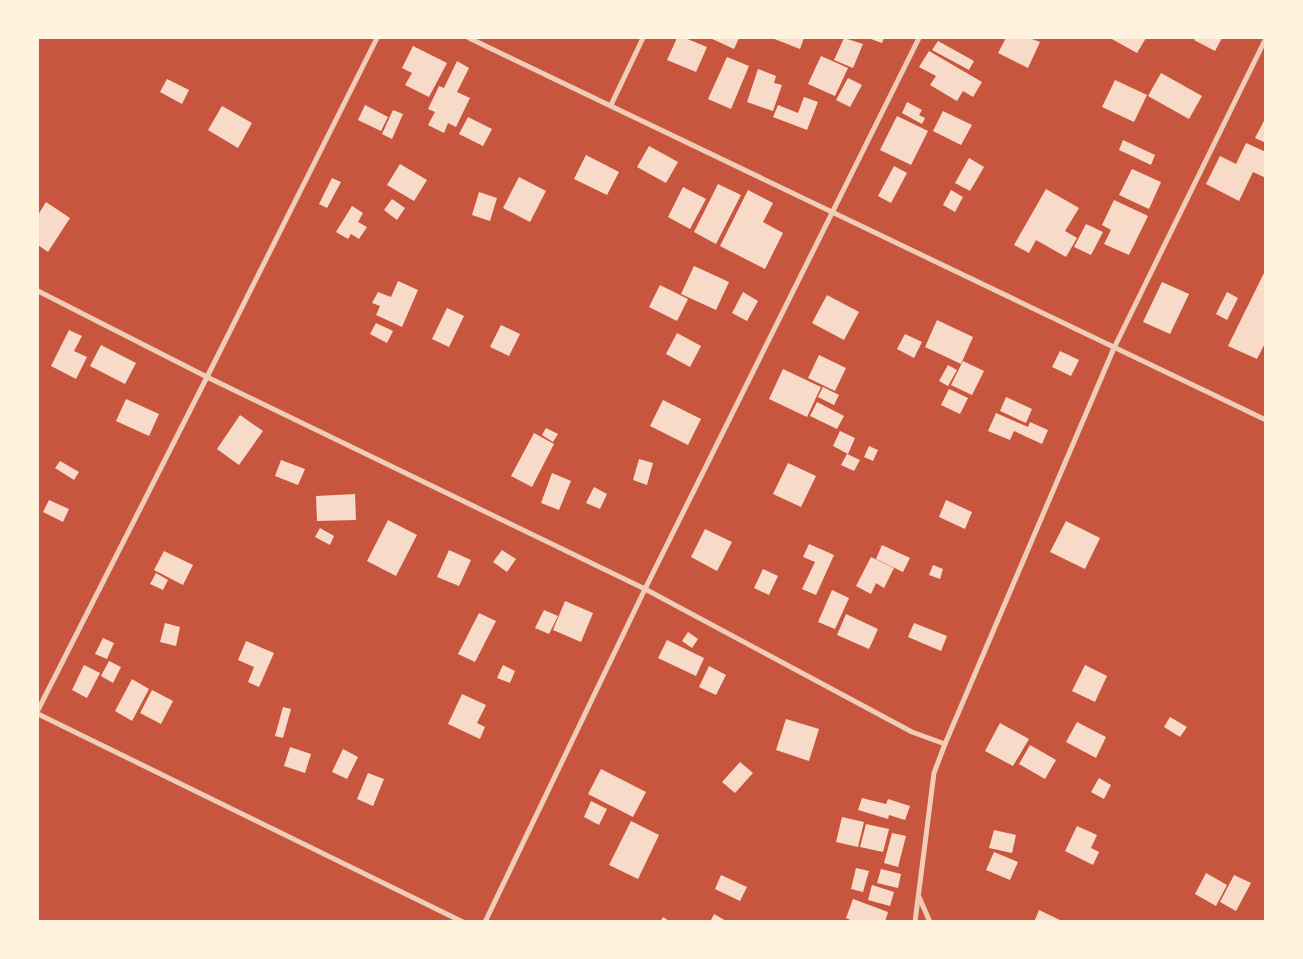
<svg xmlns="http://www.w3.org/2000/svg" width="1303" height="959" font-family="'Titillium Web',sans-serif">
	<style>
		.building { fill: #f7dbc8 }
		.lines { fill: none; stroke-linecap: round; stroke-linejoin: round }
		.minor { stroke: #f1ccb7; stroke-width: 5 }
	</style>
	<rect width="100%" height="100%" fill="#c8553d"/>
	<g class="building">
		<polygon points="677,38 685,38 707,47 696,72 667,60"/>
		<polygon points="710,38 739,38 734,49"/>
		<polygon points="772,38 804,38 800,49"/>
		<polygon points="844,38 863,44 853,68 834,60"/>
		<polygon points="868,38 884,38 882,43"/>
		<polygon points="1006,38 1029,38 1040,42 1028,68 998,53"/>
		<polygon points="1110,38 1146,38 1137,53"/>
		<polygon points="1196,38 1222,38 1215,51 1194,40"/>
		<polygon points="938,41 974,61 969,70 932,50"/>
		<polygon points="413,46 447,63 429,97 405,85 412,73 402,68"/>
		<polygon points="929,51 982,82 973,97 963,91 957,101 930,85 936,76 919,67"/>
		<polygon points="821,56 848,68 835,96 808,84"/>
		<polygon points="727,57 749,66 731,109 708,99"/>
		<polygon points="457,61 469,68 457,92 470,98 456,127 448,123 444,133 428,125 435,112 428,109 439,86 444,88"/>
		<polygon points="758,69 776,76 774,83 782,85 773,111 747,102"/>
		<polygon points="1161,73 1202,96 1189,119 1148,96"/>
		<polygon points="848,78 862,85 850,107 836,100"/>
		<polygon points="167,79 189,90 182,104 160,92"/>
		<polygon points="1115,80 1147,95 1134,122 1102,107"/>
		<polygon points="804,97 818,102 807,130 773,117 778,105 798,113"/>
		<polygon points="907,102 922,110 919,115 925,118 922,124 902,113"/>
		<polygon points="365,105 388,117 381,131 358,120"/>
		<polygon points="222,106 252,123 238,148 208,130"/>
		<polygon points="393,110 403,114 392,139 382,134"/>
		<polygon points="943,111 972,125 961,145 933,131"/>
		<polygon points="897,116 928,131 911,165 880,150"/>
		<polygon points="468,117 492,129 483,146 459,134"/>
		<polygon points="1266,117 1266,143 1255,138"/>
		<polygon points="1123,140 1155,155 1151,165 1119,150"/>
		<polygon points="1246,143 1266,152 1266,178 1253,172 1239,201 1206,184 1220,156 1236,164"/>
		<polygon points="649,146 678,162 666,183 637,167"/>
		<polygon points="586,155 619,172 607,195 574,179"/>
		<polygon points="969,158 984,167 970,191 955,183"/>
		<polygon points="400,164 427,180 414,201 387,185"/>
		<polygon points="894,166 907,173 891,203 878,196"/>
		<polygon points="1132,169 1161,182 1149,209 1119,195"/>
		<polygon points="519,177 546,191 530,222 503,208"/>
		<polygon points="332,178 341,182 327,208 319,204"/>
		<polygon points="718,184 741,195 716,244 694,232"/>
		<polygon points="683,187 706,199 690,229 668,217"/>
		<polygon points="1046,189 1079,208 1065,231 1077,238 1066,257 1036,240 1029,253 1014,245"/>
		<polygon points="748,190 773,203 763,222 783,233 765,269 720,246"/>
		<polygon points="951,190 963,197 955,212 943,205"/>
		<polygon points="479,192 497,198 490,221 472,215"/>
		<polygon points="392,199 405,208 397,220 384,210"/>
		<polygon points="1114,200 1148,216 1129,255 1104,244 1111,230 1102,225"/>
		<polygon points="46,202 70,218 48,252 38,245 38,215"/>
		<polygon points="352,206 363,213 358,222 367,227 359,239 351,234 348,239 336,232"/>
		<polygon points="1086,224 1103,232 1091,255 1074,247"/>
		<polygon points="694,266 729,282 716,310 681,294"/>
		<polygon points="1266,269 1266,341 1257,359 1228,346"/>
		<polygon points="398,281 418,290 402,327 376,315 380,306 372,303 378,292 391,297"/>
		<polygon points="1162,282 1189,294 1170,334 1143,322"/>
		<polygon points="660,285 688,299 677,321 649,307"/>
		<polygon points="743,292 758,301 747,321 732,313"/>
		<polygon points="1227,292 1238,298 1227,320 1216,314"/>
		<polygon points="827,295 859,312 844,340 812,323"/>
		<polygon points="447,308 464,316 449,347 432,339"/>
		<polygon points="937,320 973,337 961,364 925,347"/>
		<polygon points="376,323 393,331 387,343 370,334"/>
		<polygon points="501,325 520,334 509,356 490,347"/>
		<polygon points="69,330 82,336 74,351 87,357 76,379 51,366"/>
		<polygon points="677,333 701,346 690,367 666,354"/>
		<polygon points="905,334 922,342 914,358 897,349"/>
		<polygon points="101,345 136,363 125,384 90,366"/>
		<polygon points="1060,351 1079,360 1071,376 1052,367"/>
		<polygon points="819,355 846,368 835,391 808,378"/>
		<polygon points="963,361 984,371 972,395 951,385"/>
		<polygon points="948,365 957,370 948,386 939,381"/>
		<polygon points="783,369 821,387 807,417 769,399"/>
		<polygon points="823,387 839,395 834,405 818,397"/>
		<polygon points="949,389 968,398 960,414 941,405"/>
		<polygon points="1006,397 1032,409 1026,423 1000,411"/>
		<polygon points="126,399 159,414 149,436 116,421"/>
		<polygon points="663,400 701,419 688,445 650,426"/>
		<polygon points="817,402 844,416 837,429 810,416"/>
		<polygon points="996,413 1028,427 1030,422 1048,430 1042,444 1014,431 1010,440 988,431"/>
		<polygon points="240,415 263,431 239,465 217,449"/>
		<polygon points="546,428 558,434 553,442 542,435"/>
		<polygon points="840,431 855,438 848,454 833,446"/>
		<polygon points="534,433 554,444 532,487 511,476"/>
		<polygon points="869,446 878,450 873,461 864,457"/>
		<polygon points="847,454 860,460 854,471 841,465"/>
		<polygon points="639,459 653,463 647,485 633,480"/>
		<polygon points="281,460 305,469 298,485 275,476"/>
		<polygon points="60,461 79,472 74,480 55,468"/>
		<polygon points="788,463 816,476 801,507 773,494"/>
		<polygon points="552,473 571,481 559,510 541,503"/>
		<polygon points="594,487 607,494 600,509 586,503"/>
		<polygon points="355,494 356,520 317,521 316,496"/>
		<polygon points="49,500 69,509 63,522 43,512"/>
		<polygon points="946,500 972,512 965,529 939,517"/>
		<polygon points="388,520 417,535 396,576 367,561"/>
		<polygon points="1066,521 1100,538 1085,569 1050,552"/>
		<polygon points="320,528 334,536 330,545 315,537"/>
		<polygon points="705,529 732,542 717,571 691,557"/>
		<polygon points="809,544 834,555 816,595 802,589 815,562 803,557"/>
		<polygon points="882,545 910,558 903,572 876,559"/>
		<polygon points="449,550 471,560 459,586 437,577"/>
		<polygon points="502,550 516,559 507,572 493,562"/>
		<polygon points="164,551 193,565 183,585 154,570"/>
		<polygon points="871,557 894,568 884,588 876,583 871,594 856,586"/>
		<polygon points="933,565 943,569 940,579 929,575"/>
		<polygon points="763,569 778,576 769,595 754,588"/>
		<polygon points="156,573 168,580 163,590 150,584"/>
		<polygon points="832,590 849,598 835,629 818,622"/>
		<polygon points="565,601 593,613 581,642 553,630"/>
		<polygon points="544,610 558,616 549,634 535,628"/>
		<polygon points="479,613 496,621 475,662 458,654"/>
		<polygon points="846,614 878,629 869,649 837,635"/>
		<polygon points="165,623 180,627 176,646 160,642"/>
		<polygon points="914,623 947,636 941,651 908,637"/>
		<polygon points="688,632 698,639 692,648 682,641"/>
		<polygon points="103,638 114,643 107,659 95,654"/>
		<polygon points="667,640 704,658 696,676 658,658"/>
		<polygon points="246,641 274,653 259,687 248,682 254,667 238,660"/>
		<polygon points="109,661 121,667 113,683 101,676"/>
		<polygon points="84,665 100,673 87,698 72,690"/>
		<polygon points="503,665 515,671 510,683 497,678"/>
		<polygon points="1085,665 1107,676 1095,702 1072,691"/>
		<polygon points="709,666 726,675 716,695 699,687"/>
		<polygon points="132,679 149,689 132,721 115,711"/>
		<polygon points="152,690 173,701 161,724 140,713"/>
		<polygon points="462,694 486,705 477,723 485,727 480,739 448,724"/>
		<polygon points="283,707 291,709 283,738 275,736"/>
		<polygon points="1170,717 1187,727 1180,737 1164,727"/>
		<polygon points="786,719 819,729 809,761 776,750"/>
		<polygon points="1077,722 1106,737 1096,758 1066,742"/>
		<polygon points="1000,723 1029,739 1013,766 985,751"/>
		<polygon points="1030,745 1056,760 1045,779 1019,764"/>
		<polygon points="290,747 311,754 305,773 284,766"/>
		<polygon points="343,749 358,757 347,779 332,772"/>
		<polygon points="740,762 753,773 735,793 722,782"/>
		<polygon points="601,769 646,792 633,817 588,794"/>
		<polygon points="368,773 384,779 373,806 357,799"/>
		<polygon points="1099,778 1111,785 1104,799 1091,792"/>
		<polygon points="862,798 886,804 888,799 910,806 905,820 889,815 888,819 858,810"/>
		<polygon points="591,801 607,809 599,825 584,817"/>
		<polygon points="842,817 864,822 858,847 836,842"/>
		<polygon points="631,821 659,835 638,879 609,865"/>
		<polygon points="866,824 889,829 883,852 860,847"/>
		<polygon points="1077,826 1097,835 1091,848 1099,852 1093,865 1065,851"/>
		<polygon points="994,830 1016,835 1012,853 989,848"/>
		<polygon points="892,833 906,836 898,867 884,863"/>
		<polygon points="994,852 1018,862 1010,880 986,870"/>
		<polygon points="856,868 869,871 863,892 851,889"/>
		<polygon points="881,869 901,874 898,888 877,883"/>
		<polygon points="1206,873 1227,885 1216,906 1195,894"/>
		<polygon points="721,875 747,887 740,901 715,889"/>
		<polygon points="1234,875 1251,883 1236,911 1220,902"/>
		<polygon points="872,885 894,892 890,906 868,900"/>
		<polygon points="853,899 888,912 885,922 855,922 846,918"/>
		<polygon points="1039,910 1064,922 1034,922"/>
		<polygon points="714,914 728,922 710,922"/>
		<polygon points="663,917 671,922 660,922"/>
	</g>
	<g class="lines">
		<g class="minor">
			<polyline points="469,38 1266,420"/>
			<polyline points="611,105 643,38"/>
			<polyline points="38,291 207,377 645,589 912,732 945,744"/>
			<polyline points="38,710 207,377 377,38"/>
			<polyline points="38,714 463,922"/>
			<polyline points="919,897 930,922"/>
			<polyline points="485,922 645,589 919,38"/>
			<polyline points="915,922 934,773 945,744 1114,348 1266,38"/>
		</g>
	</g>
	<rect width="1303" height="959" fill="none" stroke="#fff3e0" stroke-width="78"/>
</svg>
